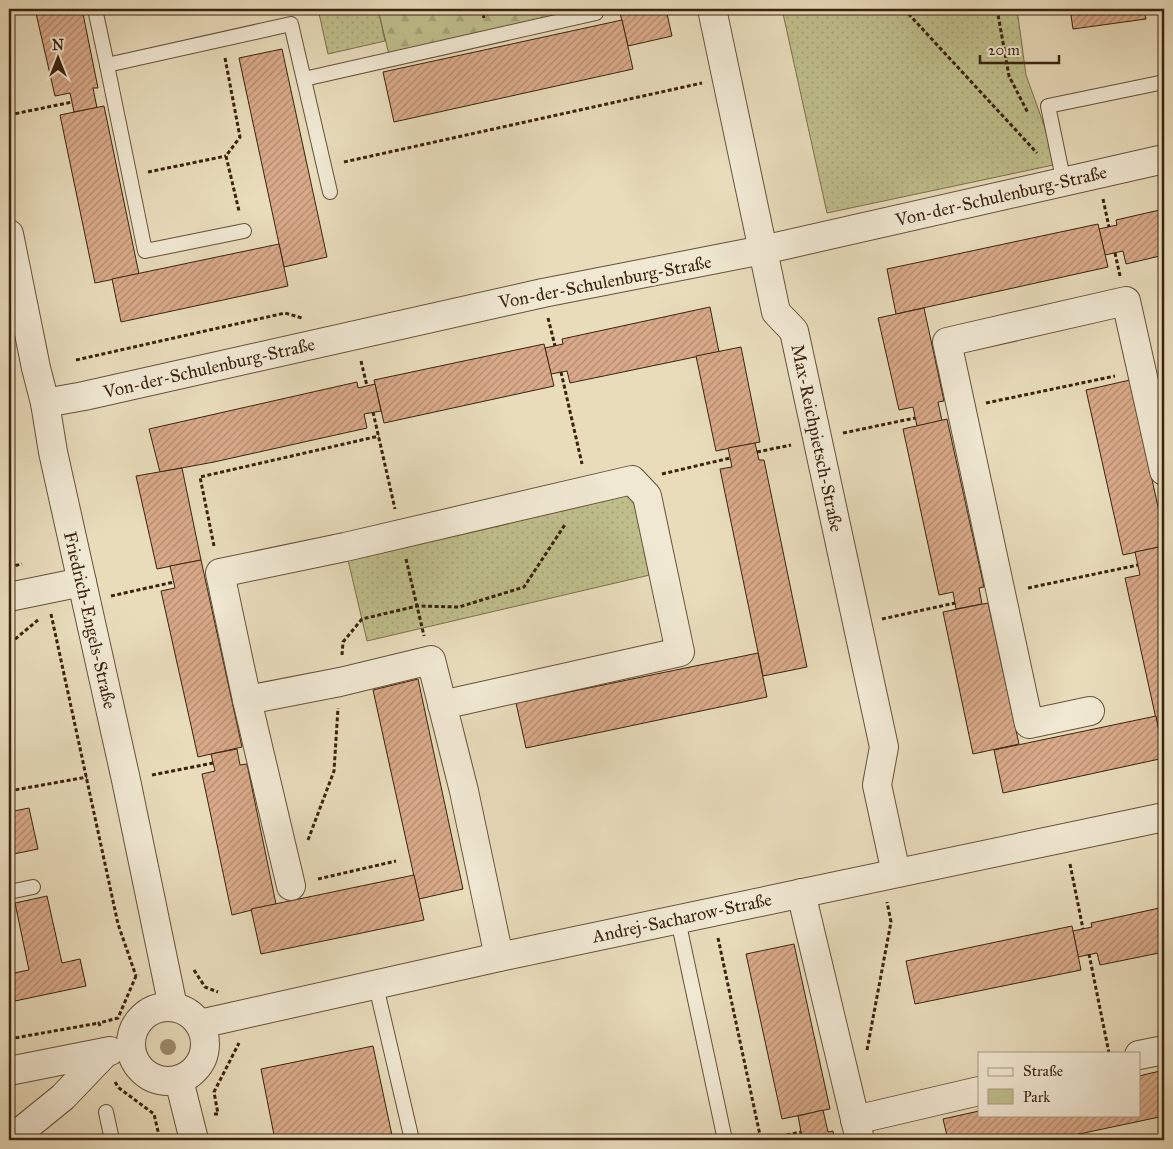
<svg xmlns="http://www.w3.org/2000/svg" width="1173" height="1149" font-family="'IM FELL Great Primer',serif">
	<style>
		.green { fill: url(#green-dots); stroke: #7c704c }
		.forest { fill: url(#forest-firs); stroke: #7c704c }
		.building { fill: url(#building-hatch); stroke: #3b230e }
		.lines { fill: none; stroke-linecap: round; stroke-linejoin: round }
		.service-casing { stroke: #665139; stroke-width: 16 }
		.minor-casing { stroke: #665139; stroke-width: 30 }
		.path { stroke: #3b230e; stroke-width: 3; stroke-dasharray: 4 2.5; stroke-linecap: butt }
		.service { stroke: #f0e8d3; stroke-width: 14 }
		.minor { stroke: #f0e8d3; stroke-width: 28 }
		.tree { fill: #9b8c6d }
		.labels { text-anchor: middle; dominant-baseline: central; stroke-width: 5; stroke-linejoin: round; paint-order: stroke }
		.street-label { font-size: 18px; fill: #3b230e; stroke: #f0e8d3 }
	</style>
	<defs>
		<pattern id="green-dots" width="8" height="8" patternUnits="userSpaceOnUse" patternTransform="scale(1.25)"><rect width="8" height="8" fill="#bebe8b"/><path d="M2 2h.1M6 6h.1" fill="none" stroke="#a4a377" stroke-width="1.8" stroke-linecap="round"/></pattern>
		<pattern id="forest-firs" width="22" height="20" patternUnits="userSpaceOnUse" patternTransform="scale(1.25)"><rect width="22" height="20" fill="#bebe8b"/><path d="M5 1l3.5 6h-7zM16 11l3.5 6h-7z" fill="#a4a377"/></pattern>
		<pattern id="building-hatch" width="6" height="6" patternUnits="userSpaceOnUse" patternTransform="scale(1.25)"><rect width="6" height="6" fill="#d9aa89"/><path d="M-1 1l2-2M0 6l6-6M5 7l2-2" fill="none" stroke="#b18a6e"/></pattern>
	</defs>
	<rect width="100%" height="100%" fill="#e8dcbb"/>
	<filter id="stains"><feTurbulence type="fractalNoise" baseFrequency=".004" numOctaves="4"/><feColorMatrix values="0 0 0 0 .2 0 0 0 0 .09 0 0 0 0 .02 0 0 0 .5 -.17"/></filter>
	<radialGradient id="worn" r=".72"><stop offset=".6" stop-color="#630" stop-opacity="0"/><stop offset="1" stop-color="#630" stop-opacity=".3"/></radialGradient>
	<g class="green">
		<polygon points="318,9 378,9 385,41 328,54"/>
		<polygon points="782,9 1017,9 1026,75 1058,164 827,213"/>
		<polygon points="632,480 654,574 367,641 345,547"/>
	</g>
	<polygon class="forest" points="378,9 552,9 564,20 390,59"/>
	<g class="building">
		<polygon points="35,9 82,9 98,88 93,88 97,108 74,112 70,93 55,96"/>
		<polygon points="619,9 666,9 672,36 628,46"/>
		<polygon points="1070,9 1144,9 1146,19 1073,29"/>
		<polygon points="622,20 633,69 394,122 383,72"/>
		<polygon points="282,49 327,257 284,267 239,58"/>
		<polygon points="104,106 139,274 95,283 60,115"/>
		<polygon points="1164,209 1164,255 1126,264 1123,251 1105,255 1099,229 1117,225 1116,220"/>
		<polygon points="1098,224 1108,267 896,314 887,269"/>
		<polygon points="279,244 288,286 121,322 112,279"/>
		<polygon points="710,307 719,352 570,383 567,371 551,374 545,348 563,344 562,339"/>
		<polygon points="924,308 944,401 938,402 942,421 917,426 913,407 899,410 878,318"/>
		<polygon points="544,344 554,386 384,423 374,380"/>
		<polygon points="741,347 760,442 716,451 696,356"/>
		<polygon points="1130,380 1164,534 1164,546 1123,555 1086,390"/>
		<polygon points="357,382 358,388 375,384 381,411 364,414 367,428 214,462 160,472 149,429"/>
		<polygon points="947,419 984,587 979,588 982,604 956,609 953,592 939,595 903,429"/>
		<polygon points="755,443 759,460 764,460 807,667 763,676 720,469 732,467 728,448"/>
		<polygon points="182,468 201,560 157,569 136,476"/>
		<polygon points="1159,547 1164,569 1164,736 1160,737 1125,578 1140,575 1135,552"/>
		<polygon points="201,560 242,747 198,757 161,591 175,588 170,566"/>
		<polygon points="988,603 1019,744 973,754 943,612"/>
		<polygon points="758,653 767,697 526,748 516,703"/>
		<polygon points="418,679 463,889 419,899 373,690"/>
		<polygon points="1156,716 1164,758 1003,793 994,750"/>
		<polygon points="237,749 240,765 247,764 276,904 232,915 202,774 215,771 211,754"/>
		<polygon points="29,808 38,849 9,855 9,812"/>
		<polygon points="414,875 424,920 261,954 251,909"/>
		<polygon points="47,896 62,963 80,959 86,986 15,1001 9,974 29,970 15,903"/>
		<polygon points="1164,907 1164,952 1100,965 1097,953 1078,957 1073,931 1092,927 1091,923"/>
		<polygon points="1072,926 1081,970 915,1004 906,961"/>
		<polygon points="794,944 830,1109 782,1119 746,954"/>
		<polygon points="373,1046 393,1140 275,1140 261,1069"/>
		<polygon points="1164,1070 1164,1116 1051,1140 948,1140 943,1119 979,1111 979,1115 1139,1115 1139,1076"/>
		<polygon points="823,1110 828,1132 833,1131 835,1140 789,1140 802,1137 798,1116"/>
	</g>
	<g class="lines">
		<defs>
			<g id="service">
				<polyline points="95,9 107,65"/>
				<polyline points="304,79 596,13"/>
				<polyline points="1064,183 1048,106 1164,82"/>
				<polyline points="244,231 145,251 107,65 291,24 330,192"/>
				<polyline points="9,892 33,887"/>
				<polyline points="678,920 725,1140"/>
				<polyline points="376,986 412,1140"/>
				<polyline points="106,1112 112,1140"/>
			</g>
			<g id="minor">
				<polyline points="712,9 776,312 794,331 884,747 877,785 896,873"/>
				<polyline points="9,234 36,368 45,403 53,452 126,780 173,1007"/>
				<polyline points="45,403 84,396 543,293 763,250 1164,159"/>
				<polyline points="9,597 82,582"/>
				<polyline points="247,700 291,886"/>
				<polyline points="442,705 680,652 647,496 632,480 345,547 220,573 247,700 340,682 431,660 464,791 499,957"/>
				<polyline points="1090,711 1029,724 947,342 1126,301 1164,471"/>
				<polyline points="801,893 860,1140"/>
				<circle cx="168" cy="1044" r="37"/>
				<polyline points="200,1024 499,957 1164,817"/>
				<polyline points="1139,1055 1164,1050"/>
				<polyline points="9,1071 110,1051"/>
				<polyline points="179,1080 194,1140"/>
				<polyline points="855,1120 979,1091"/>
				<polyline points="9,1138 15,1136 63,1097 106,1052"/>
			</g>
		</defs>
		<use href="#service" class="service-casing"/>
		<use href="#minor" class="minor-casing"/>
		<g class="path">
			<polyline points="482,9 484,18"/>
			<polyline points="904,9 1037,153"/>
			<polyline points="997,9 1009,76 1028,113"/>
			<polyline points="225,58 240,137 226,156 239,211"/>
			<polyline points="9,115 72,102"/>
			<polyline points="344,162 702,83"/>
			<polyline points="148,172 226,156"/>
			<polyline points="1103,199 1109,227"/>
			<polyline points="1115,253 1120,276"/>
			<polyline points="548,318 555,346"/>
			<polyline points="76,360 285,313 302,318"/>
			<polyline points="361,361 367,386"/>
			<polyline points="561,372 582,464"/>
			<polyline points="986,403 1115,376"/>
			<polyline points="9,409 10,416 9,416"/>
			<polyline points="373,412 395,509"/>
			<polyline points="843,433 915,418"/>
			<polyline points="757,452 791,445"/>
			<polyline points="662,474 730,458"/>
			<polyline points="214,546 200,477 379,436"/>
			<polyline points="406,559 424,636"/>
			<polyline points="1161,560 1164,559"/>
			<polyline points="9,567 22,564"/>
			<polyline points="1028,588 1138,565"/>
			<polyline points="111,596 174,582"/>
			<polyline points="51,614 118,924 136,976"/>
			<polyline points="882,619 955,603"/>
			<polyline points="9,641 14,640 38,620"/>
			<polyline points="342,655 343,642 362,619 417,606 459,607 524,587 566,523"/>
			<polyline points="152,775 213,763"/>
			<polyline points="9,791 87,777"/>
			<polyline points="308,840 334,771 338,708"/>
			<polyline points="1070,864 1083,929"/>
			<polyline points="318,879 396,861"/>
			<polyline points="718,938 761,1140"/>
			<polyline points="1089,954 1109,1053"/>
			<polyline points="194,970 205,987 218,992"/>
			<polyline points="100,1026 99,1023 118,1018 136,976 139,975"/>
			<polyline points="9,1039 99,1023"/>
			<polyline points="867,1050 891,922 887,902"/>
			<polyline points="115,1082 119,1088 154,1114 160,1140"/>
			<polyline points="214,1114 218,1114 214,1092 239,1043"/>
			<polyline points="761,1140 801,1132"/>
		</g>
		<use href="#service" class="service"/>
		<use href="#minor" class="minor"/>
	</g>
	<circle class="tree" cx="168" cy="1047" r="8"/>
	<g class="labels">
		<g class="street-label">
			<text transform="translate(1001 196) rotate(-13)">Von-der-Schulenburg-Straße</text>
			<text transform="translate(605 282) rotate(-11)">Von-der-Schulenburg-Straße</text>
			<text transform="translate(209 368) rotate(-13)">Von-der-Schulenburg-Straße</text>
			<text transform="translate(817 438) rotate(78)">Max-Reichpietsch-Straße</text>
			<text transform="translate(90 620) rotate(77)">Friedrich-Engels-Straße</text>
			<text transform="translate(682 918) rotate(-12)">Andrej-Sacharow-Straße</text>
		</g>
	</g>
	<rect width="1173" height="1149" fill="none" stroke="#e8dcbb" stroke-width="30"/>
	<rect x="10" y="10" width="1153" height="1129" fill="none" stroke="#3b230e" stroke-width="2.5"/>
	<rect x="15" y="15" width="1143" height="1119" fill="none" stroke="#3b230e"/>
	<rect x="978" y="1052" width="162" height="65" fill="#f0e8d3" stroke="#a89984"/>
	<rect x="988" y="1068" width="25" height="8" fill="#f0e8d3" stroke="#a89984"/>
	<text x="1023" y="1076" font-size="15" fill="#3b230e">Straße</text>
	<rect x="988" y="1089" width="25" height="15" fill="#bebe8b" stroke="#a89984"/>
	<text x="1023" y="1102" font-size="15" fill="#3b230e">Park</text>
	<g transform="translate(58 58)" stroke="#f0e8d3" stroke-width="4" paint-order="stroke">
	<path d="M0-4L9 19L0 12L-9 19Z" fill="#3b230e"/>
	<text y="-8" font-size="14" font-weight="bold" text-anchor="middle" fill="#3b230e">N</text>
	</g>
	<path d="M980 55v8h79v-8" fill="none" stroke="#3b230e" stroke-width="2.5"/>
	<text x="988" y="55" font-size="15" fill="#3b230e" stroke="#f0e8d3" stroke-width="4" paint-order="stroke">20 m</text>
	<rect width="100%" height="100%" filter="url(#stains)"/>
	<rect width="100%" height="100%" fill="url(#worn)"/>
</svg>
